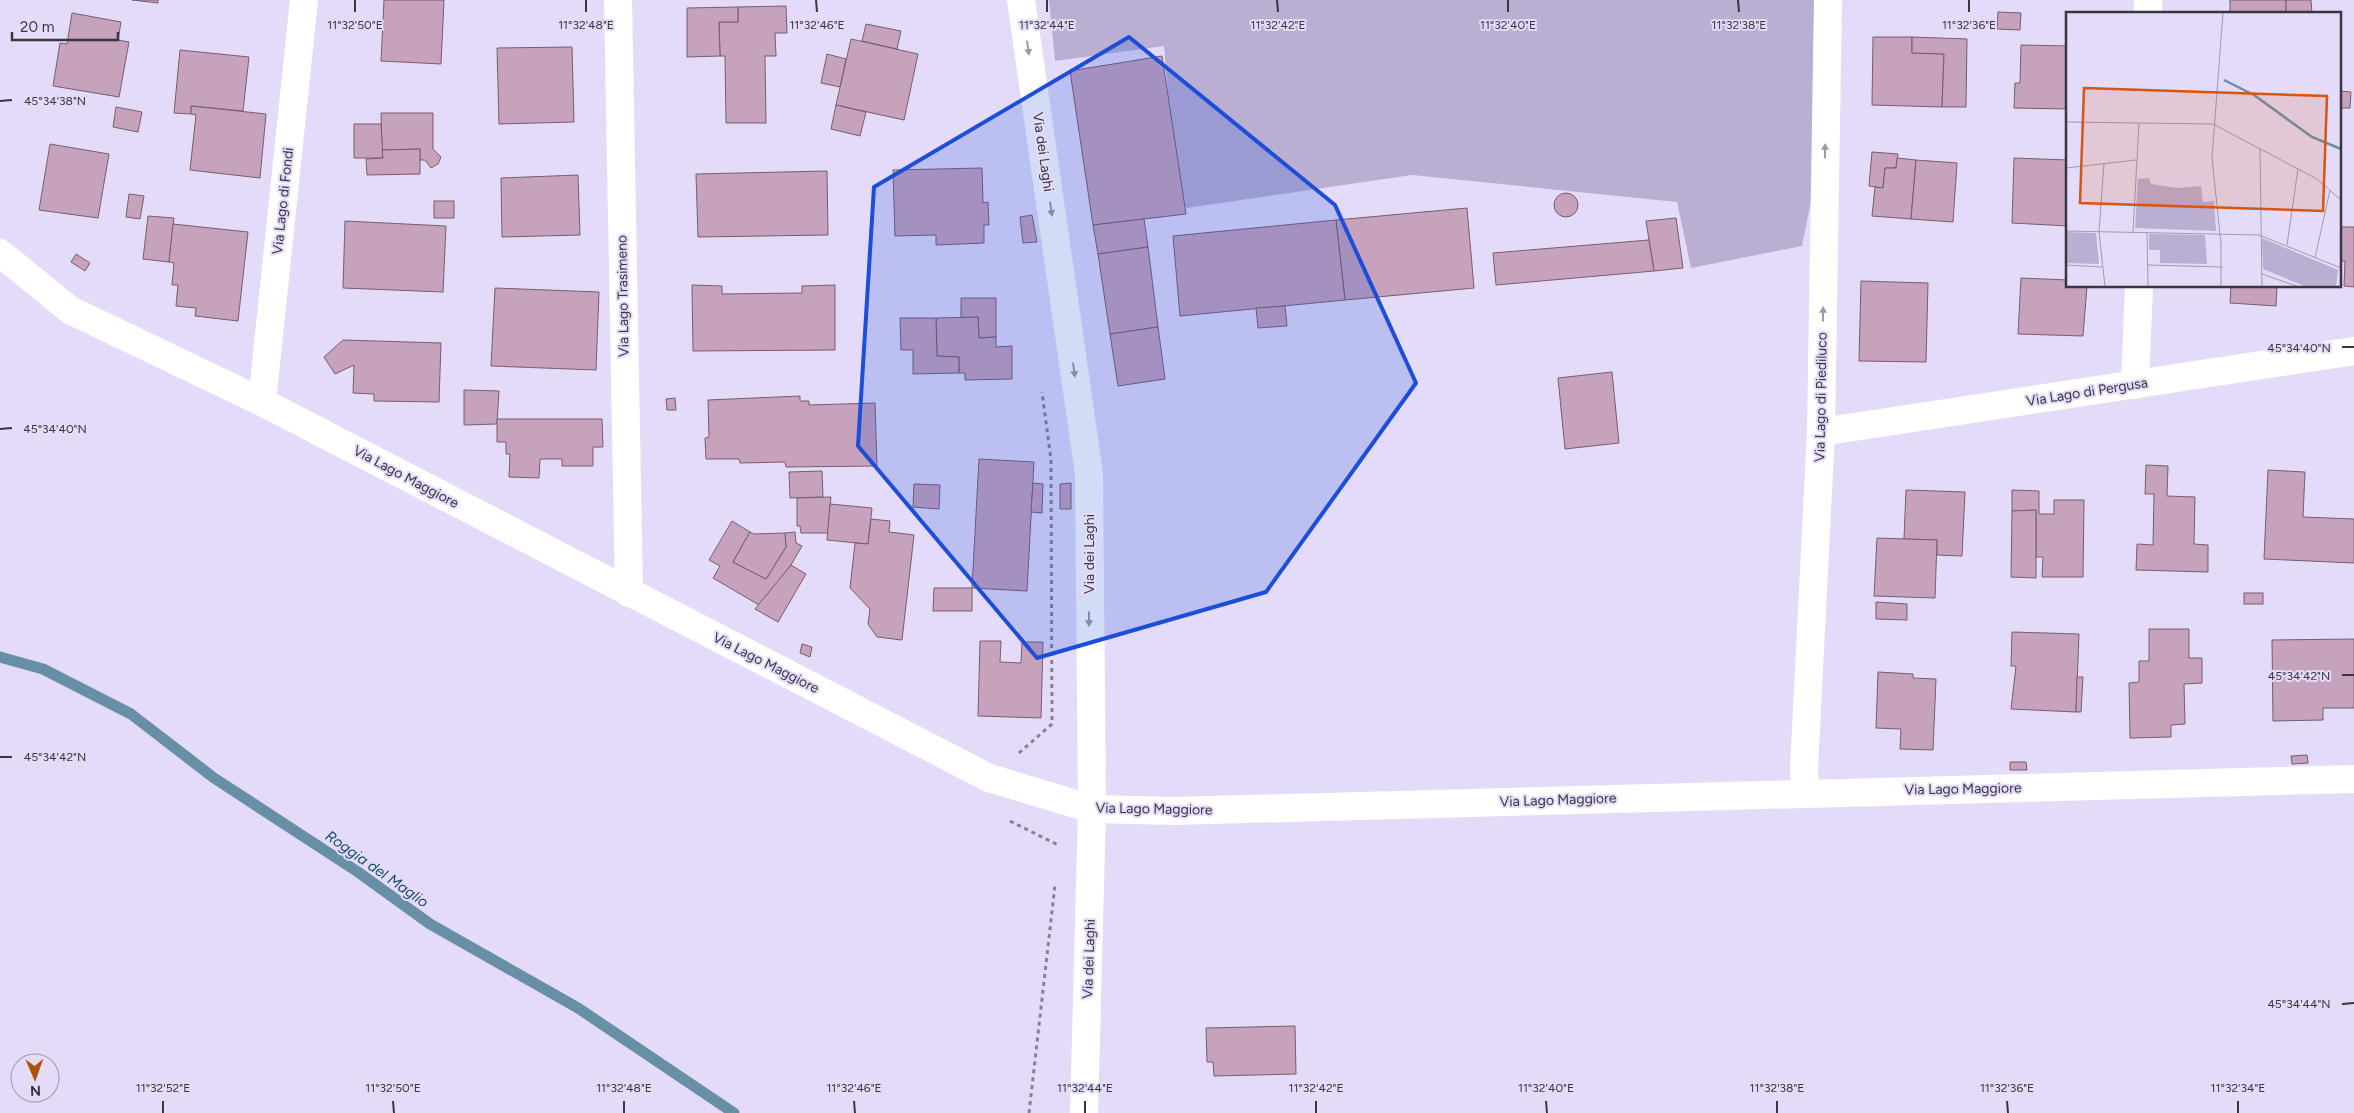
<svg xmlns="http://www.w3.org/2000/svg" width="2354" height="1113" font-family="Figtree,sans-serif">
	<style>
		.garden { fill: #baaed3 }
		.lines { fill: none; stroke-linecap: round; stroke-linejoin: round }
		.stream { stroke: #678fa6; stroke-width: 11 }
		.building { fill: #c6a2bc; stroke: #765d70 }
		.path { stroke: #878195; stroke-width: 3; stroke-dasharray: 4 4; stroke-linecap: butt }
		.minor { stroke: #fff; stroke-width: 28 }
		.tertiary { stroke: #fff; stroke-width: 28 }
		.oneway { fill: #9c9aa0 }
		.marked { fill: #1d4ed8; fill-opacity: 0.2; stroke: #1d4ed8; stroke-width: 4; stroke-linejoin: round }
		.ticks { fill: none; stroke: #393541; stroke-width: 2 }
		.labels { text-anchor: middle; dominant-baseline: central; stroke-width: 4; stroke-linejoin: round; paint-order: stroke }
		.street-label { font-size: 14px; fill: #393541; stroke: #e4dbf9 }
		.water-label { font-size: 15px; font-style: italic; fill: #194c66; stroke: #e4dbf9 }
		.inset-river { fill: none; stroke: #678fa6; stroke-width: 2.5 }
		.inset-road { fill: none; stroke: #a099af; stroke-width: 1 }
		.view { fill: #d65511; fill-opacity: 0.15; stroke: #d65511; stroke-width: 2.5 }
		.inset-edge { fill: none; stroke: #393541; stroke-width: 2.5 }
		.ticks-label { font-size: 12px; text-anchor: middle; fill: #393541; stroke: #e4dbf9; stroke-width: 4; stroke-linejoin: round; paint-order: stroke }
	</style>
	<rect width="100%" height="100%" fill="#e4dbf9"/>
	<polygon class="garden" points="1049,0 1823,0 1823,141 1802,246 1691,268 1677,202 1412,175 1187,208 1177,196 1164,46 1055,61"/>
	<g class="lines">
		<polyline class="stream" points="0,657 43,669 131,714 214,778 358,872 430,924 578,1008 734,1113"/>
	</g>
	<g class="building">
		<polygon points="132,0 158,0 158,3"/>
		<polygon points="384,0 444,0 441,64 381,61"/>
		<rect x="2230" y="0" width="56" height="14"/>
		<polygon points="2286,0 2311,0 2312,14 2286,14"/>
		<polygon points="786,6 787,33 775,33 776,56 765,56 766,123 726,123 725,56 720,56 719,22 738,22 738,7"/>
		<polygon points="738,7 738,22 719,22 720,56 687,57 687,8"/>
		<polygon points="1998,12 2021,13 2020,30 1997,29"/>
		<polygon points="72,13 121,22 118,40 129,42 119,97 53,86 60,43 67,44"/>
		<polygon points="866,24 901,31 897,49 862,41"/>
		<polygon points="1873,37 1912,37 1912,53 1944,54 1942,107 1872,105"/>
		<polygon points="1912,37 1967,39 1966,107 1942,107 1944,54 1912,53"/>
		<polygon points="851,39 918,54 904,120 836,105"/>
		<polygon points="2021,45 2068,46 2068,109 2014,108 2015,83 2020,83"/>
		<polygon points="572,47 574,122 499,124 497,48"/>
		<polygon points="180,50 249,57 243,111 191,106 191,114 174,113"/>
		<polygon points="827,54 846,59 840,87 821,83"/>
		<polygon points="1162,56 1186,214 1093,225 1070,71"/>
		<polygon points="2340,91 2351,92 2350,108 2340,108"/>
		<polygon points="836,105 866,112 860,136 831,129"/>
		<polygon points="191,106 266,114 260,178 190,170 196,115 191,114"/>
		<polygon points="116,107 142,112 138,132 113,127"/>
		<polygon points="381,113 433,113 433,149 441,157 438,164 431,168 425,160 420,160 420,149 382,150"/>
		<polygon points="354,124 381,124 383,158 354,158"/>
		<polygon points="50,144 109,154 98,218 39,210"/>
		<polygon points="420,149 420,174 367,175 366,159 383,158 382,150"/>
		<polygon points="1872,152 1898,154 1896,168 1885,168 1883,188 1869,186"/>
		<polygon points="1897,158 1916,160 1911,219 1872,216 1875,187 1883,188 1885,168 1896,168"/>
		<polygon points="2014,158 2068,160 2068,226 2012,223"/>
		<polygon points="1916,160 1957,163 1953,222 1911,219"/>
		<polygon points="982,168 983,203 988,202 989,225 984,225 984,243 936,245 936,235 895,236 893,170"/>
		<polygon points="827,171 828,235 698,237 696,174"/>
		<polygon points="578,175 580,235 502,237 501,178"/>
		<circle cx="1566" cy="205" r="12"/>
		<polygon points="129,194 144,196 140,219 126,217"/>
		<rect x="434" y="201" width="20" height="17"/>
		<polygon points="1467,208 1474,288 1345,300 1336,220"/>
		<polygon points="1032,215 1037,242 1023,243 1020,217"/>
		<polygon points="148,216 174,218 169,262 143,259"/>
		<polygon points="1676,218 1683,268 1654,271 1646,221"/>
		<polygon points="1144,219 1148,247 1098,254 1093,225"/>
		<polygon points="1336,220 1345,300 1180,316 1173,236"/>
		<polygon points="345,221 446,226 443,292 343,288"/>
		<polygon points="173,224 248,232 238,321 195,316 196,308 176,306 178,285 172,285 174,263 169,262"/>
		<polygon points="2340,227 2354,227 2354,287 2344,286 2345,261 2340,261"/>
		<polygon points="1649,240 1654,271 1496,285 1493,253"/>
		<polygon points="1148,247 1158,327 1110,334 1098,254"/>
		<polygon points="76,254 90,263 85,271 71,262"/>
		<polygon points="2021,278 2068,280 2068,286 2087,286 2083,336 2018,334"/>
		<polygon points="1861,281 1928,283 1926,362 1859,361"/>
		<polygon points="692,285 722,286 722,294 802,293 802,286 835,285 835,350 693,351"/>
		<polygon points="2231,286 2277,286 2276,306 2230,303"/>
		<polygon points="495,288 599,292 596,370 491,366"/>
		<polygon points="961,298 996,298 996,337 979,338 978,317 961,318"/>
		<polygon points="1285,306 1287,326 1258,328 1256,308"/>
		<polygon points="978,317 979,338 996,337 996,347 1012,346 1012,379 965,380 965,373 959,373 959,357 937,356 936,318"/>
		<polygon points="900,318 936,318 937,356 959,357 959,373 913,374 913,350 901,350"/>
		<polygon points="1158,327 1165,379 1118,386 1110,334"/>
		<polygon points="343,340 441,343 439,402 374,401 374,394 353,393 354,365 335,374 324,357"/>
		<polygon points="1612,372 1619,443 1565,449 1558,378"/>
		<polygon points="464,390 499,391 497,424 464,425"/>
		<polygon points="800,396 800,401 809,401 809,405 875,403 877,466 786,467 785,462 740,463 739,459 706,459 705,438 709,437 708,400"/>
		<polygon points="675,398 676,410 667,410 666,399"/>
		<polygon points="497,419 602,419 603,447 593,447 593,466 562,466 562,459 540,459 539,478 509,477 510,454 506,454 506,442 497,442"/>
		<polygon points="979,459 1034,462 1027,591 972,588"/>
		<polygon points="2146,465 2168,466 2167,496 2195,497 2194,544 2208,545 2208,572 2136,570 2137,544 2153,545 2154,494 2145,494"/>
		<polygon points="2268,470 2305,472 2303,517 2354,519 2354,563 2264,559"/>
		<polygon points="822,471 823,497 790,498 789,472"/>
		<polygon points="1033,483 1043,484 1042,513 1031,512"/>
		<polygon points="1071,483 1071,509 1060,509 1060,484"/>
		<polygon points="914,484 940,485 939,509 913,507"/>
		<polygon points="1906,490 1965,492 1962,556 1937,555 1937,540 1904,539"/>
		<polygon points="2012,490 2039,491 2039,514 2054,514 2054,500 2084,500 2083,577 2042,577 2043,557 2036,557 2036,510 2012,511"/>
		<polygon points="831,497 828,533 801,533 800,526 797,526 797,498"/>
		<polygon points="830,504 872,508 868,544 827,540"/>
		<polygon points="2036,510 2036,578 2011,577 2012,511"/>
		<polygon points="871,519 890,521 889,532 914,535 902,640 877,637 868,624 870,609 850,588 855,543 868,544"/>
		<polygon points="732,521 750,532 733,562 766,579 786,547 785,533 795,532 796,543 802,546 791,565 759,605 713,578 720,566 709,560"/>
		<polygon points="750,532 754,534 785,533 786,547 766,579 733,562"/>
		<polygon points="1877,538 1937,540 1935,598 1874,596"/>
		<polygon points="791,565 806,574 778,622 755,609"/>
		<polygon points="934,588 972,588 972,611 933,611"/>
		<rect x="2244" y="593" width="19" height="11"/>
		<polygon points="1876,602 1907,604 1907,620 1876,619"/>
		<polygon points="2149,629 2189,629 2189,658 2202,658 2202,683 2184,684 2185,724 2171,725 2171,737 2130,738 2129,683 2139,682 2139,661 2149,661"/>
		<polygon points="2012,632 2079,634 2076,712 2011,709 2016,666 2011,666"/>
		<polygon points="2354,639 2354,708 2323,708 2323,720 2273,721 2272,640"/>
		<polygon points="980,641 1001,641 1000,662 1021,663 1022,642 1043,642 1041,718 978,716"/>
		<polygon points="802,644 812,647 810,657 800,653"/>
		<polygon points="1878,672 1913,674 1913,678 1936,679 1933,750 1900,749 1901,729 1876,728"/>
		<polygon points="2077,677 2083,677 2081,712 2076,712"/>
		<polygon points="2307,755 2308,763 2292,764 2291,756"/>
		<polygon points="2010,762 2026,762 2027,770 2010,770"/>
		<polygon points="1295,1026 1296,1074 1214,1076 1213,1062 1207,1062 1206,1028"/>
	</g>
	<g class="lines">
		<g class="path">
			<polyline points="1019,753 1052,724 1051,460 1042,392"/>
			<polyline points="1010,821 1058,845"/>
			<polyline points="1029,1113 1055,885"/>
		</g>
		<g class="minor">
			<polyline points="618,0 629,593"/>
			<polyline points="1021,0 1089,474 1092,809 1084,1113"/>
			<polyline points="2148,14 2148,0"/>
			<polyline points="2135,385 2139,286"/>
			<polyline points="262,402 304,0"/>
			<polyline points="1821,432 2354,351"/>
			<polyline points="1805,793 1804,768 1821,432 1828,0"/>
		</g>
		<polyline class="tertiary" points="0,253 70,310 262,402 989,778 1092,809 1175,811 2354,779"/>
	</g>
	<defs><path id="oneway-solid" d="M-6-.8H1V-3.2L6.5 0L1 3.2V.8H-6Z" transform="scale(1.25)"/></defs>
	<g class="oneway">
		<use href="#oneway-solid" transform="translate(1028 48) rotate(82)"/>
		<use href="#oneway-solid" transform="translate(1825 151) rotate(-89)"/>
		<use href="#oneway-solid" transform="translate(1051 209) rotate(82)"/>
		<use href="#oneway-solid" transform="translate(1823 314) rotate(-89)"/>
		<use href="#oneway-solid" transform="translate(1074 370) rotate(82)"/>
		<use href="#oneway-solid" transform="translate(1089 619) rotate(90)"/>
	</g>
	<path class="marked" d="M1129,37L1335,205L1416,383L1266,592L1037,658L858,446L874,187Z"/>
	<path class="ticks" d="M355,0V12M586,0V12M816,0L817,12M1047,0V12M1277,0L1278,12M1508,0V12M1738,0L1739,12M1969,0V12M0,101L12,100M2342,347H2354M0,429L12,428M2342,675H2354M0,757H12M2342,1004L2354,1003M163,1101V1113M393,1101L394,1113M624,1101V1113M854,1101L855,1113M1085,1101V1113M1316,1101V1113M1546,1101L1547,1113M1777,1101V1113M2007,1101L2008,1113M2238,1101V1113"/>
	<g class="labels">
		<g class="street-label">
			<text transform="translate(1043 152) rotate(82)">Via dei Laghi</text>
			<text transform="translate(283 201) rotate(-84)">Via Lago di Fondi</text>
			<text transform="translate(623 296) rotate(-91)">Via Lago Trasimeno</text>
			<text transform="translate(2087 392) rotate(-9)">Via Lago di Pergusa</text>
			<text transform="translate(1821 397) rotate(-89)">Via Lago di Piediluco</text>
			<text transform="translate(406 477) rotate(28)">Via Lago Maggiore</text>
			<text transform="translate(1089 554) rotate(-90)">Via dei Laghi</text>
			<text transform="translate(766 663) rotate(27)">Via Lago Maggiore</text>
			<text transform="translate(1963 789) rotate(-1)">Via Lago Maggiore</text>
			<text transform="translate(1558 800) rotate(-2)">Via Lago Maggiore</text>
			<text transform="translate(1154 809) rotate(1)">Via Lago Maggiore</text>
			<text transform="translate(1089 959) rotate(-88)">Via dei Laghi</text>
		</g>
		<g class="water-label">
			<text transform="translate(377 869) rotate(35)">Roggia del Maglio</text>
		</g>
	</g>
	<g transform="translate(2066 12)">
		<rect width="275" height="275" fill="#e4dbf9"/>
		<path d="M0,220L30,221L33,252L0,251ZM196,226L272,258L270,275H241L197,257Z" fill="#baaed3"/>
		<path d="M83,166L85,172L112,176L135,174L137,190L148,189L150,219L69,216L72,167ZM83,222L139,223L141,252L94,251V238H83Z" fill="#baaed3"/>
		<path class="inset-river" d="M158,68L188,83L246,125L275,137"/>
		<path class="inset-road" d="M0,110L147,112L251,167L275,188M194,136L196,275M38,152L33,219L39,275M0,156L70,148M0,219L193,223L275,256M67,220L73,111M81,220L82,275M221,233L232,157M249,246L264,178M0,253L36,255M82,253L157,255M196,262L233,275M155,275V232L146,146L157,0"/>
		<path class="view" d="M18,76L261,84L257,199L14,191Z"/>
		<rect width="275" height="275" class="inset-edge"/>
	</g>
	<g class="ticks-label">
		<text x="355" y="29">11°32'50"E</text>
		<text x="586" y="29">11°32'48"E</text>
		<text x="817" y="29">11°32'46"E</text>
		<text x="1047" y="29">11°32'44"E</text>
		<text x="1278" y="29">11°32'42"E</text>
		<text x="1508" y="29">11°32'40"E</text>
		<text x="1739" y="29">11°32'38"E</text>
		<text x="1969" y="29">11°32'36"E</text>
		<text x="55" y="105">45°34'38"N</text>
		<text x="2299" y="352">45°34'40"N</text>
		<text x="55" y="433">45°34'40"N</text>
		<text x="2299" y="680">45°34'42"N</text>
		<text x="55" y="761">45°34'42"N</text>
		<text x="2299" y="1008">45°34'44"N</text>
		<text x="163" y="1092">11°32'52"E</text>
		<text x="393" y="1092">11°32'50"E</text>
		<text x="624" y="1092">11°32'48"E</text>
		<text x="854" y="1092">11°32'46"E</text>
		<text x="1085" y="1092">11°32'44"E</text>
		<text x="1316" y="1092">11°32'42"E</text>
		<text x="1546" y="1092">11°32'40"E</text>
		<text x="1777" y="1092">11°32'38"E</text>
		<text x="2007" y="1092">11°32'36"E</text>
		<text x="2238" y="1092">11°32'34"E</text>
	</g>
	<g transform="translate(35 1078) rotate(178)"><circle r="24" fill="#e4dbf9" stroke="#a099af"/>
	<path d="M0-4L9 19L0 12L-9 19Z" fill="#b15107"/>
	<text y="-8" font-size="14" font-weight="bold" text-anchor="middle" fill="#393541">N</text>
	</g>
	<path d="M12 32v8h106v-8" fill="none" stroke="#393541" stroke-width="2.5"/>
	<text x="20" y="32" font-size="15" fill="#393541" stroke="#e4dbf9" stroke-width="4" paint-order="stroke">20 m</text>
</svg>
